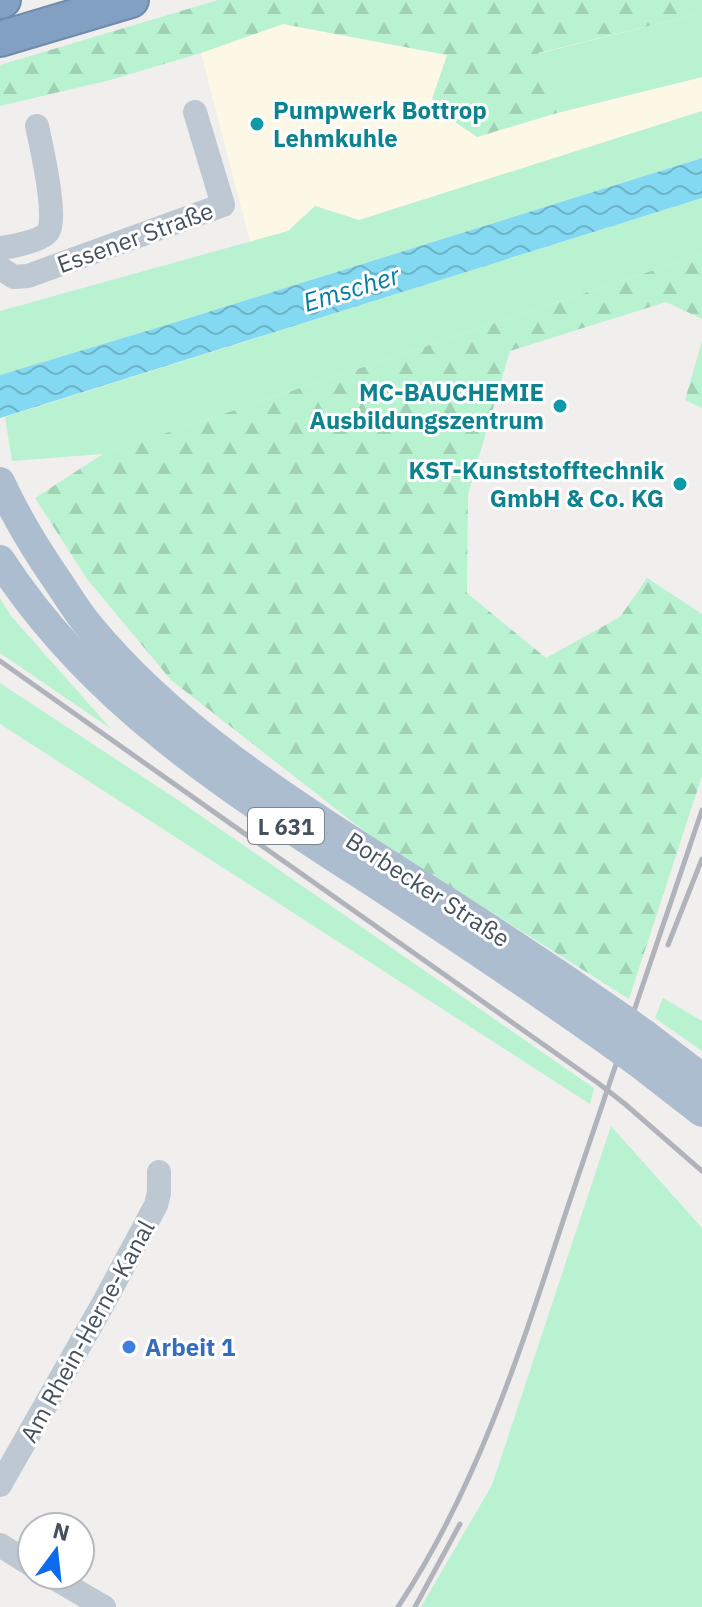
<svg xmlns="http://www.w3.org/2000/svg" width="702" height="1607" font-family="'IBM Plex Sans',sans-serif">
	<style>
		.commercial { fill: #fdf7e6 }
		.grass { fill: #b9f2d0 }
		.forest { fill: url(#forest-firs) }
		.water { fill: url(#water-waves) }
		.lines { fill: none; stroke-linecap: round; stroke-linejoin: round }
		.highway-casing { stroke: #6e8aad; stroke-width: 38 }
		.minor { stroke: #bec8d2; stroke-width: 24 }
		.major { stroke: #acbdcf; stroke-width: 30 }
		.highway { stroke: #82a0c1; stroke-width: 34 }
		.rail { stroke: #b0b3b9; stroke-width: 5 }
		.major-bridge { stroke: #acbdcf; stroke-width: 30 }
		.culture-dot { fill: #0f9aa8; stroke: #fff; stroke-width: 3 }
		.shop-dot { fill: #3f7fe0; stroke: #fff; stroke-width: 3 }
		.labels { text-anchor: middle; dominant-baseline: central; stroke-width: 6; stroke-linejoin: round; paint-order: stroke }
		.shield { fill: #fff; stroke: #7d858e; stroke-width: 2 }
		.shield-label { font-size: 22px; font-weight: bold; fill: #45515d }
		.culture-label { font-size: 24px; font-weight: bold; fill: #0d838f; stroke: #fff; text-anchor: end }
		.street-label { font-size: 24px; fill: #45515d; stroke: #fff }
		.shop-label { font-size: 24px; font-weight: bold; fill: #366cbe; stroke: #fff; text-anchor: start }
		.water-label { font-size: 26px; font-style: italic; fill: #047ea3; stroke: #fff }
	</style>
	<defs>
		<pattern id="forest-firs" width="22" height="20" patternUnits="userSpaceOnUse" patternTransform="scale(2)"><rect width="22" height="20" fill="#b9f2d0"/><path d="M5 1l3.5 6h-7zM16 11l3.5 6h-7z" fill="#a0d1b5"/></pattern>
		<pattern id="water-waves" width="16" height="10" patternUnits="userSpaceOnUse" patternTransform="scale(2)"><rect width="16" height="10" fill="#83d9f2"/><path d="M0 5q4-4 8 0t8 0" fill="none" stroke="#6db2c7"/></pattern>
	</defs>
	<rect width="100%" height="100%" fill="#f1eeee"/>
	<polygon class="commercial" points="283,24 447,55 477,137 557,113 702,77 702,111 359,220 315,206 288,231 250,242 201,53"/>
	<g class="grass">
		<polygon points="702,13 702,77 557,113 537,54"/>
		<polygon points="702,111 702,158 173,323 0,375 0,311 288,231 315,206 359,220"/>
		<polygon points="702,198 702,254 103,454 12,461 5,417"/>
		<polygon points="0,598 11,616 111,729 0,653"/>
		<polygon points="0,683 181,802 594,1088 590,1104 0,724"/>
		<polygon points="663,998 702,1021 702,1051 655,1018"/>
		<polygon points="611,1126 702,1228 702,1607 421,1607 492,1485"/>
	</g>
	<g class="forest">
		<polygon points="218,0 702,0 702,13 538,53 557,113 477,137 430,105 447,55 283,24 201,53 110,80 0,106 0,65"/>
		<polygon points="702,254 702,319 666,302 510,351 468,494 467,593 546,658 620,617 647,578 702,614 702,776 629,999 368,834 171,680 87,579 35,498 103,454"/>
		<polygon points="702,341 702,408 685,400"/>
	</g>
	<polygon class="water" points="702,158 702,198 0,418 0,375 173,323"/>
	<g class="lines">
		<defs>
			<g id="highway">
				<polyline points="0,1 3,0"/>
				<polyline points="0,39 131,0"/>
			</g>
		</defs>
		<use href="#highway" class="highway-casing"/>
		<g class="minor">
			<path d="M0,248C11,247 41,241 48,232C58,219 41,144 37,126"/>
			<polyline points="0,268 14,277 28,276 223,205 195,112"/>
			<polyline points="0,1485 103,1304 156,1205 159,1193 159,1172"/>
			<polyline points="0,1545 32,1565"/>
			<polyline points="49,1575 104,1607"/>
		</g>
		<g class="major">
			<path d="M0,482C17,519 38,553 61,586C70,600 79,614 89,626C176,732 297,806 411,879C483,924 554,971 623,1019"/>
			<path d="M0,560C93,704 232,791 373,882C454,935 535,989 614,1045"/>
			<polyline points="644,1034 702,1078"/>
			<polyline points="635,1060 702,1112"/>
		</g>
		<use href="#highway" class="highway"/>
		<g class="rail">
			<polyline points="0,661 598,1083 625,1104 702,1171"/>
			<polyline points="668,945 702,859"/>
			<path d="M398,1607C478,1486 521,1349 566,1212C611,1078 657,944 702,810"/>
			<polyline points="415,1607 460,1524"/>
		</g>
		<g class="major-bridge">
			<polyline points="623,1019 644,1034"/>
			<polyline points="614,1045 635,1060"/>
		</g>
	</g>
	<g class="culture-dot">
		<circle cx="257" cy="124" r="8"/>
		<circle cx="560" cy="406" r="8"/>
		<circle cx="680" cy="484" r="8"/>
	</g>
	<circle class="shop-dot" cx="129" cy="1347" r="8"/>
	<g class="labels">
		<rect class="shield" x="248" y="808" width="76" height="36" rx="6"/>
		<g class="shield-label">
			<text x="286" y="826">L 631</text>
		</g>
		<g class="culture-label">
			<text x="273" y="110" text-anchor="start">Pumpwerk Bottrop<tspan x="273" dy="28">Lehmkuhle</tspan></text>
			<text x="544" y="392">MC-BAUCHEMIE<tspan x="544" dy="28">Ausbildungszentrum</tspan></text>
			<text x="664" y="470">KST-Kunststofftechnik<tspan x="664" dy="28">GmbH &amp; Co. KG</tspan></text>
		</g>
		<g class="street-label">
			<text transform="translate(135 237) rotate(-20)">Essener Straße</text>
			<text transform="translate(428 889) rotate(33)">Borbecker Straße</text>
			<text transform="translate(87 1331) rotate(-61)">Am Rhein-Herne-Kanal</text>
		</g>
		<g class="shop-label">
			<text x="145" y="1347">Arbeit 1</text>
		</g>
		<g class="water-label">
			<text transform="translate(351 288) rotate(-17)">Emscher</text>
		</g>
	</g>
	<g transform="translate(56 1551) rotate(15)"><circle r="38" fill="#ffffff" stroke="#b5b9be" stroke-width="2"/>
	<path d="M0-6L14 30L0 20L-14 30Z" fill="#0c6aed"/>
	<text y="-12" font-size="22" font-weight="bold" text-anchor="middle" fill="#45515d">N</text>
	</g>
</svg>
